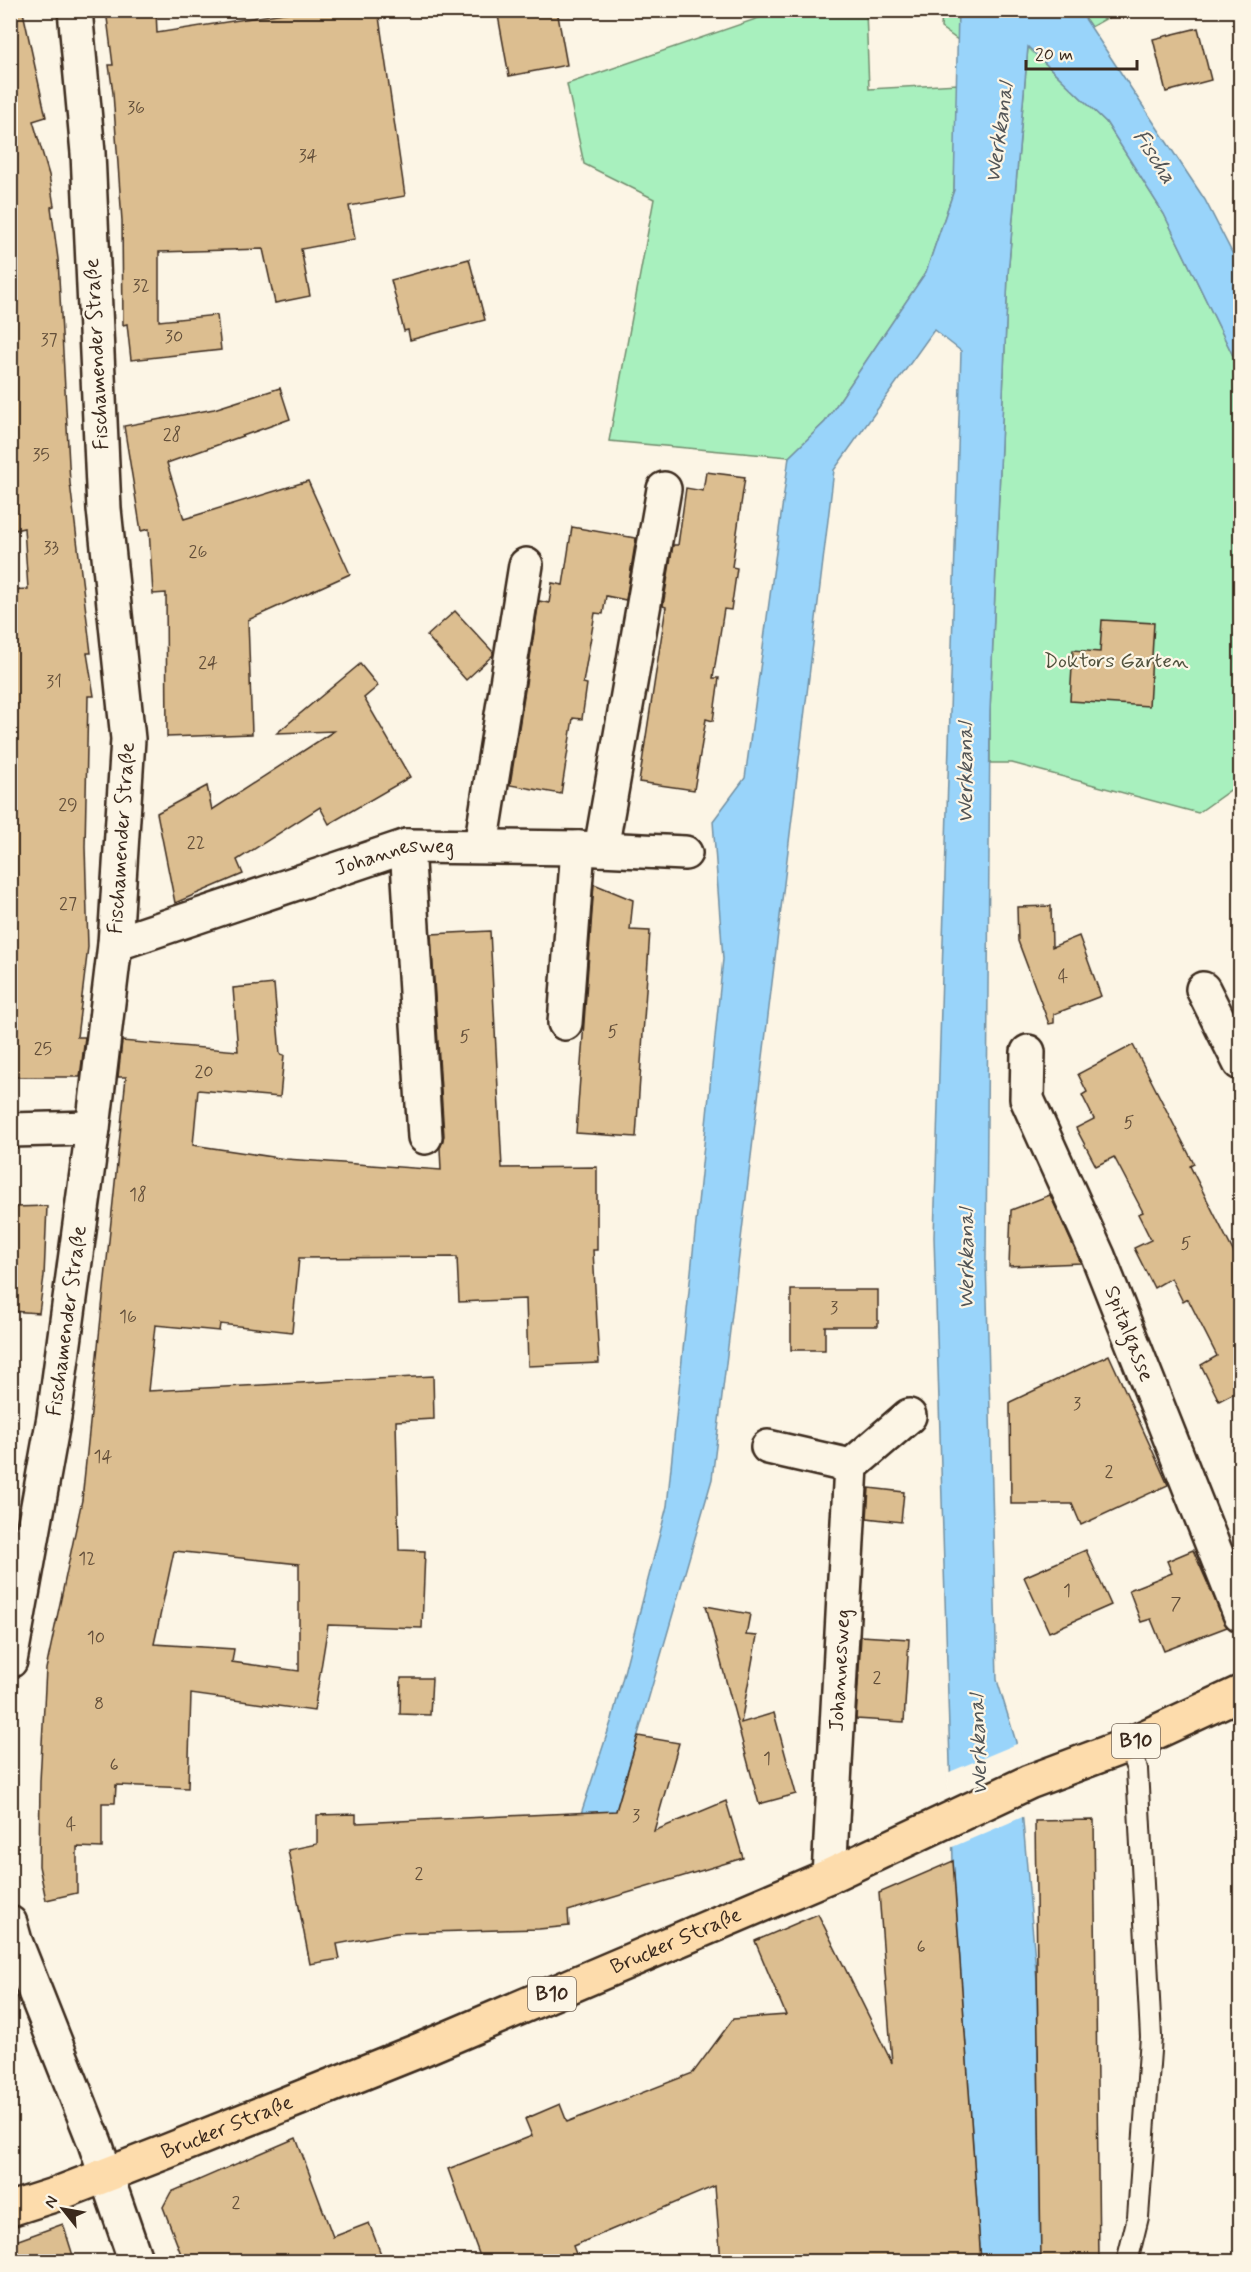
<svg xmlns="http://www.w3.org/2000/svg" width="1251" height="2272" font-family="Mynerve,sans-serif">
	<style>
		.green { fill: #a8f0be; stroke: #728d6e; stroke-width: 1.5 }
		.water { fill: #99d4fa; stroke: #7390a2; stroke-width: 1.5 }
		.pier { fill: #fcf5e5 }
		.building { fill: #dcbe90; stroke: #3b2a1e; stroke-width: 1.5; fill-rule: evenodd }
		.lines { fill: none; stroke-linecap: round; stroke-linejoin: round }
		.service-casing { stroke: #3b2a1e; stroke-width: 24 }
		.minor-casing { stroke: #3b2a1e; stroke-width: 38 }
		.secondary-casing { stroke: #3b2a1e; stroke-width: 38 }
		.primary-casing { stroke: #3b2a1e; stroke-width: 38 }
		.service { stroke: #fcf5e5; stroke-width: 20 }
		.minor { stroke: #fcf5e5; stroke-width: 33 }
		.secondary { stroke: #fcf5e5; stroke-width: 33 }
		.primary { stroke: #fddcac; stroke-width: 33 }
		.labels { text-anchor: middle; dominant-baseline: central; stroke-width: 4.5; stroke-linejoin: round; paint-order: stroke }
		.number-label { font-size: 18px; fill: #634f3a }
		.shield { fill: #fcf5e5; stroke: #75675a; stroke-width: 1.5 }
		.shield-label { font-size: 20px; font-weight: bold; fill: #3b2a1e }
		.street-label { font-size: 21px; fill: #3b2a1e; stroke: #fcf5e5 }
		.park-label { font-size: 21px; fill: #51523e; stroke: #fcf5e5 }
		.water-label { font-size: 22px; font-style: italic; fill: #525455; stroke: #fcf5e5 }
	</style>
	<rect width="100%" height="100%" fill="#fcf5e5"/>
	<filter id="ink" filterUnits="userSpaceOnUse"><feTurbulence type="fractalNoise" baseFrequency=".0167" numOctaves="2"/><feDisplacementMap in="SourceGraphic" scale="12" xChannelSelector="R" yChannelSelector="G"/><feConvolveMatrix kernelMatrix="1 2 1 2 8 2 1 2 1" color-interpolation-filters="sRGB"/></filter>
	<g filter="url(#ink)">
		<g class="green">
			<polygon points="782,10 866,11 869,89 958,84 954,190 926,272 825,422 789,457 609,441 654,199 584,164 567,84"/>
			<polygon points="942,11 958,11 958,40 941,28"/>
			<polygon points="1080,11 1135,11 1107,18 1091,27"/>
			<polygon points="1028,47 1106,122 1164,214 1240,370 1240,783 1198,813 1012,763 990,763 990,712 1008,274"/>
		</g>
		<polygon class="water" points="958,11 1080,11 1205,200 1240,268 1240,370 1164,214 1106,122 1028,47 1008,274 990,712 986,1260 997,1680 1016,1742 1037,1982 1041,2261 981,2261 953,1861 934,1237 961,351 934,330 834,470 712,1479 593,1890 555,1893 612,1719 667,1506 723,959 713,821 745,778 789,457 825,422 926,272 954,190"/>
		<polygon class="pier" points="1019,1743 1025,1816 950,1848 947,1773"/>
		<g class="building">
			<polygon points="106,10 156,10 157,33 303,10 378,10 405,196 349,206 355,239 301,249 310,296 275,303 263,249 159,252 159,321 217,315 221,350 131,360 127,324 123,325 122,221 113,93 109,65 113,65"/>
			<polygon points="497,10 557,10 567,65 509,76"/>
			<polygon points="23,12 46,117 33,121 49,175 54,206 51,207 58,259 70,483 91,653 87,653 94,696 88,696 85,847 88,947 77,1037 85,1037 80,1077 10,1077 10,633 15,633 10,590 28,589 24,528 10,531 10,489 16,488 10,427 10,13"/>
			<polygon points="1198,28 1211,80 1166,92 1153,39"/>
			<polygon points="469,259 485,320 410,340 408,330 404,331 391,280"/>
			<polygon points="280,388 290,419 167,463 184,519 308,481 350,574 248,620 252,734 167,737 166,593 153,594 149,529 141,531 124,426 214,409"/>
			<polygon points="706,472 745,477 732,567 737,568 731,610 724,609 713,678 719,678 713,721 706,719 694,790 639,782 666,607 663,606 673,545 678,545 686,488 703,491"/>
			<polygon points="572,527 636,538 626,600 606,596 603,614 595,613 583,683 587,684 582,719 573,718 561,794 510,785 539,601 549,603 552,583 563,585"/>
			<polygon points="455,611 493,652 493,655 466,680 427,636"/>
			<polygon points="1102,620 1154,623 1149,706 1070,701 1073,650 1100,652"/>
			<polygon points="360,664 378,686 364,698 410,777 329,824 320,807 237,860 243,874 175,903 157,813 207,786 212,810 334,731 277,733"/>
			<polygon points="594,884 633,900 630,930 650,931 636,1137 576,1133"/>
			<polygon points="1051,906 1052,947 1079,936 1101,996 1054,1014 1054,1023 1049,1024 1018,941 1017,907"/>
			<path d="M490,931L502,1168L597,1167V1250H593L599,1363L528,1366L526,1299L459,1302L457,1257L299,1258L292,1332L220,1324L219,1331L155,1325L148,1391L433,1376L434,1419L396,1421L399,1550L425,1551L422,1628L328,1625L314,1711L191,1694L188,1788L116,1785L115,1803H102V1848L77,1847V1893L46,1900L39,1866L40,1781L46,1669L82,1500L126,1077H118L122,1041L238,1051L233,988L274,984L280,1054L284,1055L280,1097L198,1090L193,1145L286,1159L441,1170L440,1148L444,1136L431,934ZM174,1551L299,1564V1671L232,1662L234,1649L154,1644Z"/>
			<polygon points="1133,1045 1194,1164 1190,1166 1240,1265 1240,1401 1236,1392 1219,1401 1201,1365 1217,1356 1188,1299 1183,1302 1171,1278 1154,1288 1134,1248 1151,1240 1138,1214 1143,1212 1114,1157 1096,1166 1076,1128 1094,1119 1082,1095 1087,1092 1078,1074"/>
			<polygon points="1050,1195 1081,1263 1009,1266 1011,1210"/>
			<polygon points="47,1206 44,1276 39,1313 10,1311 10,1242 13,1242 14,1207"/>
			<polygon points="791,1290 878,1290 878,1326 825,1326 825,1350 791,1350"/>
			<polygon points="1109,1355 1168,1485 1081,1525 1072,1504 1011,1504 1010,1402"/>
			<polygon points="869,1488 904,1492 901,1522 867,1518"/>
			<polygon points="1086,1550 1111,1605 1049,1632 1024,1577"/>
			<polygon points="1193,1550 1227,1627 1164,1651 1151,1619 1141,1622 1129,1590 1172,1573 1167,1561"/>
			<polygon points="706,1606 750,1614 746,1635 757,1636 741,1723 774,1713 796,1794 759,1804"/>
			<polygon points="861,1636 909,1639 904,1722 856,1719"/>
			<polygon points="401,1678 432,1678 430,1715 400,1714"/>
			<polygon points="638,1736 679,1743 654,1831 726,1801 743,1858 568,1911 569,1926 539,1929 396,1933 337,1944 340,1959 310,1964 288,1850 317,1844 317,1815 356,1814 356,1823 616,1811"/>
			<polygon points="1094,1820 1099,2262 1041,2262 1035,1821"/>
			<polygon points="953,1861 981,2262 721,2262 715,2186 573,2246 579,2262 482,2262 448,2169 532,2136 525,2119 560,2104 567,2122 693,2073 733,2019 786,2015 755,1941 818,1914 892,2063 879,1893"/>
			<polygon points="296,2138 333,2237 369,2223 384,2262 184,2262 163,2207 171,2192"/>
			<polygon points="63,2224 75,2262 10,2262 10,2243"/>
		</g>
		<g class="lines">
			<defs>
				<polyline id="service" points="1127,2262 1138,2217 1151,2037 1137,1769 1128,1745"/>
				<g id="minor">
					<polyline points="407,846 425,1137"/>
					<polyline points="481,846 526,565"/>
					<polyline points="601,849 664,489"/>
					<path id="s1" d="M115,944L407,846L578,848L685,853"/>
					<polyline points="1203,989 1240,1063"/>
					<polyline points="565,1023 578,848"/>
					<path id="s2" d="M1028,1052L1027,1099L1098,1256L1240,1614"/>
					<polyline points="10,1130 93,1128"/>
					<polyline points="768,1447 851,1466"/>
					<path id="s3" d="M829,1876L851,1466L909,1416"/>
				</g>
				<g id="secondary">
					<path id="s4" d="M10,1661L54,1417L93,1128L115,944L128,739L104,509L88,153L75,10"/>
					<polyline points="10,1923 15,1941 95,2143 136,2262"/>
				</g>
				<g id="primary">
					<path id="s5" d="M10,2209L57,2194L168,2151L420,2050L829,1876L1029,1782L1128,1745L1240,1693"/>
				</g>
			</defs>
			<use href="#service" class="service-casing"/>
			<use href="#minor" class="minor-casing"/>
			<use href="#secondary" class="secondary-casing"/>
			<use href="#primary" class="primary-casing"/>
			<use href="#service" class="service"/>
			<use href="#minor" class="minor"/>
			<use href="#secondary" class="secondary"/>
			<use href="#primary" class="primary"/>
		</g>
	</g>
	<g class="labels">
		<g class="number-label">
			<text x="136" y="108">36</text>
			<text x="308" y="156">34</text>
			<text x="141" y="286">32</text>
			<text x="174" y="337">30</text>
			<text x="49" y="340">37</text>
			<text x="172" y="435">28</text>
			<text x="41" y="455">35</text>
			<text x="51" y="548">33</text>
			<text x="198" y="552">26</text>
			<text x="208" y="663">24</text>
			<text x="54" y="682">31</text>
			<text x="68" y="805">29</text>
			<text x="196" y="843">22</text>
			<text x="68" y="904">27</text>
			<text x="1063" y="977">4</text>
			<text x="613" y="1032">5</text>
			<text x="465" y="1037">5</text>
			<text x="43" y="1049">25</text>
			<text x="204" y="1072">20</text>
			<text x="1129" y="1123">5</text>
			<text x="138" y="1195">18</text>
			<text x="1186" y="1244">5</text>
			<text x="834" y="1308">3</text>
			<text x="128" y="1317">16</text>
			<text x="1077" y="1404">3</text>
			<text x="103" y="1457">14</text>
			<text x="1109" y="1472">2</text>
			<text x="87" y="1559">12</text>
			<text x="1067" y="1591">1</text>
			<text x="1176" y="1604">7</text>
			<text x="96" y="1638">10</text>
			<text x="877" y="1678">2</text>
			<text x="99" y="1704">8</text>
			<text x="767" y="1759">1</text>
			<text x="114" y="1765">6</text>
			<text x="636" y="1816">3</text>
			<text x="71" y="1825">4</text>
			<text x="419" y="1874">2</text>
			<text x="921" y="1947">6</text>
			<text x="236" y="2203">2</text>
		</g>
		<g class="shield">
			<rect x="1112" y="1724" width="48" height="34" rx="4.5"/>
			<rect x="528" y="1977" width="48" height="34" rx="4.5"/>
		</g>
		<g class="shield-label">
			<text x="1136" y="1741">B10</text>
			<text x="552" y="1994">B10</text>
		</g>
		<g class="street-label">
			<text transform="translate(97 354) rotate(-93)">Fischamender Straße</text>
			<text stroke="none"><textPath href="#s4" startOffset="831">Fischamender Straße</textPath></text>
			<text stroke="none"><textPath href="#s1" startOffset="294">Johannesweg</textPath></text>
			<text stroke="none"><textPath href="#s4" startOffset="345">Fischamender Straße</textPath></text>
			<text stroke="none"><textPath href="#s2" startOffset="303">Spitalgasse</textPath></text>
			<text stroke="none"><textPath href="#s3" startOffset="206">Johannesweg</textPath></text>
			<text stroke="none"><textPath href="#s5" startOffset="718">Brucker Straße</textPath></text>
			<text stroke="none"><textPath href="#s5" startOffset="232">Brucker Straße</textPath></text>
		</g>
		<g class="park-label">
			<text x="1116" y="661">Doktors Garten</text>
		</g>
		<g class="water-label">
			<text transform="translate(1000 133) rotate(-82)">Werkkanal</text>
			<text transform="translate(1154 157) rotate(57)">Fischa</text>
			<text transform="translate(966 773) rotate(-90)">Werkkanal</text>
			<text transform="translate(967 1259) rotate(-90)">Werkkanal</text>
			<text transform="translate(979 1745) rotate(-92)">Werkkanal</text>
		</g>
	</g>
	<rect width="1251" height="2272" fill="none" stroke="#fcf5e5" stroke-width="36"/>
	<rect x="18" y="18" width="1215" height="2236" fill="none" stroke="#3b2a1e" stroke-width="2" filter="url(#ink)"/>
	<g transform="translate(63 2209) rotate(301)" stroke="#fcf5e5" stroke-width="4.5" paint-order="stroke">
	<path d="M0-4.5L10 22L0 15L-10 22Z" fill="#3b2a1e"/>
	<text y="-9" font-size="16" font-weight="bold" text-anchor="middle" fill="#3b2a1e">N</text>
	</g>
	<path d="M1026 60v9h111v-9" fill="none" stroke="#3b2a1e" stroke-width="3"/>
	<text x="1035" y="60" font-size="18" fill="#3b2a1e" stroke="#fcf5e5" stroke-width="4.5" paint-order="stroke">20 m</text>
</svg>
